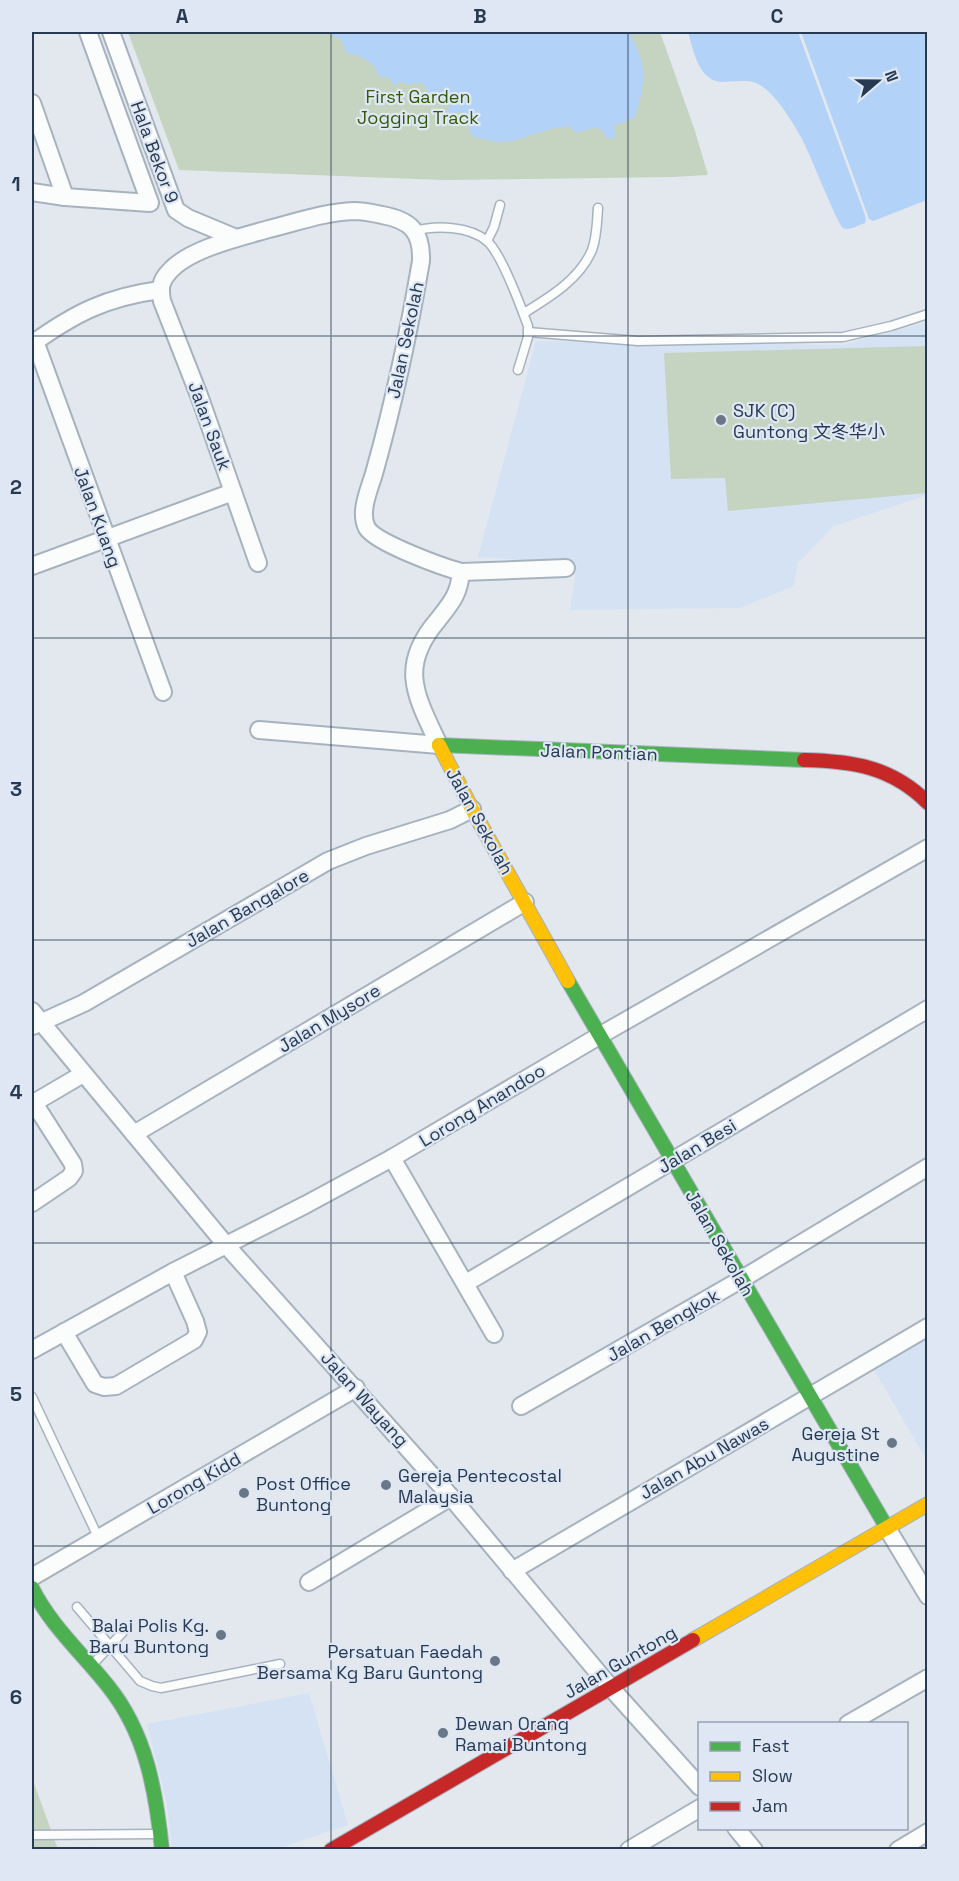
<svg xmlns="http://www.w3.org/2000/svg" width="959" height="1881" font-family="'Space Grotesk','Noto Sans SC',sans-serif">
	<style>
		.built { fill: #d4e2f4 }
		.green { fill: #c4d4c0 }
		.water { fill: #b3d2f8 }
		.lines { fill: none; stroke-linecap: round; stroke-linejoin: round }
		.lane-casing { stroke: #a7b2bf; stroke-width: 11 }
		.street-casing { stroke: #a7b2bf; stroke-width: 20 }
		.fast-casing { stroke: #a7b2bf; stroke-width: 16 }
		.slow-casing { stroke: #a7b2bf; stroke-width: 16 }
		.jam-casing { stroke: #a7b2bf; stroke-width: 16 }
		.lane { stroke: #fbfcfc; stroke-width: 8 }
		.street { stroke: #fbfcfc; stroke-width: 16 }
		.fast { stroke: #4caf50; stroke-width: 14 }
		.slow { stroke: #ffc107; stroke-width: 14 }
		.jam { stroke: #c62828; stroke-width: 14 }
		.grid { fill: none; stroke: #273a51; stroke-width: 1.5; stroke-opacity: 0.55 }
		.poi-dot { fill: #697788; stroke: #dee7f3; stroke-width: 2 }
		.labels { text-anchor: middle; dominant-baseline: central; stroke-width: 4.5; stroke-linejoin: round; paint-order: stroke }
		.park-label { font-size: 18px; fill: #315b08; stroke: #dee7f3 }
		.street-label { font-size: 18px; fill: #273a51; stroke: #dee7f3 }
		.poi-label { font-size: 18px; fill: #273a51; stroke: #dee7f3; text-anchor: start }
		.neatline { fill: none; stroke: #273a51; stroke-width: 2 }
		.grid-label { font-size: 20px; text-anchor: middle; font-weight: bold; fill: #273a51 }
	</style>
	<rect width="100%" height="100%" fill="#e3e8ee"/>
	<g class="built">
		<polygon points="927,322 927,495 834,526 798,563 794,586 740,608 570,610 577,564 478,557 536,341 843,345"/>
		<polygon points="927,1332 927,1461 871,1364"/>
		<polygon points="309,1693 348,1825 277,1849 172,1849 167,1804 147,1724"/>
	</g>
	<g class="green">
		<polygon points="128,32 660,32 695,131 708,175 673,177 443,180 179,170"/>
		<polygon points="927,346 926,493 728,511 725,478 671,479 664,353"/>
		<polygon points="32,1778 58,1849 32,1849"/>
	</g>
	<g class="water">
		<path d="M332,32H630C632,40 636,45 639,53C647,74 642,99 634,118L614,126L616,137L608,139L601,129L593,128L576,133L569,126L551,129L513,141L497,142L473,137L469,130L468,116C461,111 458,111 451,115L447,111L450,106L443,96L431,95L422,83L406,84L400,82L393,86L390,78L379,77C376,62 360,55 346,53L341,39L332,36Z"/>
		<path d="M688,32H798L866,218L865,223C859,225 849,231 843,228C838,225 808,149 801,137C791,120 772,87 753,82C744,80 731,82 721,82C698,80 693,49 688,32Z"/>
		<polygon points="801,32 927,32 927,200 873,221 869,219"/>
	</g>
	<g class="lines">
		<defs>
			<g id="lane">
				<path d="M415,231C436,225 469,226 487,241C502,254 521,307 528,326V337L518,370"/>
				<polyline points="487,241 494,227 500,205"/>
				<path d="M524,313C550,297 580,279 592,250C597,237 597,221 598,208"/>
				<polyline points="528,332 638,341 843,337 891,326 928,314"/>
				<polyline points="32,1397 99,1539"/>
				<polyline points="77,1607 140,1681 152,1686 161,1688 280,1664"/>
				<polyline points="92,1665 123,1632"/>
				<polyline points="32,1835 157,1834"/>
			</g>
			<g id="street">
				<polyline points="111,32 176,210 188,218 236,238"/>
				<polyline points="32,103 65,197"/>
				<polyline points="32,192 65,197 150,203 88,32"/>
				<polyline points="35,341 163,692"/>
				<path d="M32,344C75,313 107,297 160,290"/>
				<path d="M258,563L200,398L162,301C160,289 160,281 169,272C188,249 241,237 269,229C297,222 325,212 354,211C363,211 373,213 382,215C410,220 422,231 421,261C409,331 394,402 375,470C371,486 358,511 367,528C376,543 443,567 461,572C459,595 451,603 437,621C398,667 416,696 439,745L259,730"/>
				<polyline points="32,566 233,492"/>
				<polyline points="461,572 566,568"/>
				<polyline points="32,1011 226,1245 451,1497 611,1688 700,1787"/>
				<polyline points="33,1026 84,1003 328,861 366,846 450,820 472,809"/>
				<polyline points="32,1104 83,1074"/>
				<polyline points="134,1134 525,902"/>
				<polyline points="392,1158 494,1334"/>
				<polyline points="32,1203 69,1178 74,1171 73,1164 34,1103"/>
				<polyline points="466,1283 928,1009"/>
				<polyline points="64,1332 95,1384 104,1387 116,1386 194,1340 198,1332 195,1321 173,1272"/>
				<polyline points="32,1350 173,1272 305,1205 392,1158 599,1036 928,848"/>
				<polyline points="521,1406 742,1279 928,1167"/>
				<polyline points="887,1528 928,1596"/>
				<polyline points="512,1571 928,1327"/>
				<polyline points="32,1577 356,1388"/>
				<polyline points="309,1582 451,1497"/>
				<polyline points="848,1724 928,1678"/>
				<polyline points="736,1828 754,1850"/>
				<polyline points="629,1850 700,1808"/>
				<polyline points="898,1850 928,1832"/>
			</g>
			<g id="fast">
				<polyline points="439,745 804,760"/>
				<polyline points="568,981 887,1528"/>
				<path d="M32,1588C51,1626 82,1653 108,1686C146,1733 156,1791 162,1850"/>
			</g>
			<g id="slow">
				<polyline points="439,745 472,809 568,981"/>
				<polyline points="693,1640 928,1504"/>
			</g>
			<g id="jam">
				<path d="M804,760C853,761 892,767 928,803"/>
				<polyline points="331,1850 693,1640"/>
			</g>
		</defs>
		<use href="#lane" class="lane-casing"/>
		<use href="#street" class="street-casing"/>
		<use href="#fast" class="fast-casing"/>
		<use href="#slow" class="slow-casing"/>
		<use href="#jam" class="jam-casing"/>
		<use href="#lane" class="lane"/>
		<use href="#street" class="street"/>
		<use href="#fast" class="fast"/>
		<use href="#slow" class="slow"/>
		<use href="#jam" class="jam"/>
	</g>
	<path class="grid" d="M331,32V1850M628,32V1850M32,336H928M32,638H928M32,940H928M32,1243H928M32,1546H928"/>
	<g class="poi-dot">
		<circle cx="721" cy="420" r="6"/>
		<circle cx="892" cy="1443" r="6"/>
		<circle cx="386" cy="1485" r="6"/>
		<circle cx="244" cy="1493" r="6"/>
		<circle cx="221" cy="1635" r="6"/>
		<circle cx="495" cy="1661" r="6"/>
		<circle cx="443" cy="1733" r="6"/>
	</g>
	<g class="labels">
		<g class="park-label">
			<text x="418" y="96">First Garden<tspan x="418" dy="21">Jogging Track</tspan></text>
		</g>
		<g class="street-label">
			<text transform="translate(155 152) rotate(70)">Hala Bekor 9</text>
			<text transform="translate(405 340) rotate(-78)">Jalan Sekolah</text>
			<text transform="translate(210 426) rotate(70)">Jalan Sauk</text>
			<text transform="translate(98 517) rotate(70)">Jalan Kuang</text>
			<text transform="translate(599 752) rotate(2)">Jalan Pontian</text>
			<text transform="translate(480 821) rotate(61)">Jalan Sekolah</text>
			<text transform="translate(247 908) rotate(-30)">Jalan Bangalore</text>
			<text transform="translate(329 1018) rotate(-31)">Jalan Mysore</text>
			<text transform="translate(482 1105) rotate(-31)">Lorong Anandoo</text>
			<text transform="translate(697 1146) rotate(-31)">Jalan Besi</text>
			<text transform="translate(720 1243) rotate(60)">Jalan Sekolah</text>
			<text transform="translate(663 1325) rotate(-30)">Jalan Bengkok</text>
			<text transform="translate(365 1399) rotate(48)">Jalan Wayang</text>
			<text transform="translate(704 1458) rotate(-30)">Jalan Abu Nawas</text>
			<text transform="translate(194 1483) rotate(-30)">Lorong Kidd</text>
			<text transform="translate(620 1662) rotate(-30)">Jalan Guntong</text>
		</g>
		<g class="poi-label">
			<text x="733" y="410">SJK (C)<tspan x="733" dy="21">Guntong 文冬华小</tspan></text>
			<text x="880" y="1433" text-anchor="end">Gereja St<tspan x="880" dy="21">Augustine</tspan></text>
			<text x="398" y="1475">Gereja Pentecostal<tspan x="398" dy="21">Malaysia</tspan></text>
			<text x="256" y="1483">Post Office<tspan x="256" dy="21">Buntong</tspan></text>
			<text x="209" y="1625" text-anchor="end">Balai Polis Kg.<tspan x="209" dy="21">Baru Buntong</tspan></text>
			<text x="483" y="1651" text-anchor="end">Persatuan Faedah<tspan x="483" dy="21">Bersama Kg Baru Guntong</tspan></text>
			<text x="455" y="1723">Dewan Orang<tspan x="455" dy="21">Ramai Buntong</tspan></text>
		</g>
	</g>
	<rect width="959" height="1881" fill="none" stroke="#dee7f3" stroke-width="66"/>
	<rect x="698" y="1722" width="210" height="108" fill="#dee7f3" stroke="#95a2b2" stroke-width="1.5"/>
	<rect x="710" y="1742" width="30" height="9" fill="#4caf50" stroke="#95a2b2" stroke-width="1.5"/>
	<text x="752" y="1752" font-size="18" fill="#273a51">Fast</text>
	<rect x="710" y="1772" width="30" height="9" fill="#ffc107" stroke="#95a2b2" stroke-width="1.5"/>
	<text x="752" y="1782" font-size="18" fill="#273a51">Slow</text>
	<rect x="710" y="1802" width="30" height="9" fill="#c62828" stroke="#95a2b2" stroke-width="1.5"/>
	<text x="752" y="1812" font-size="18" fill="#273a51">Jam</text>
	<g transform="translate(878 81) rotate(70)" stroke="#dee7f3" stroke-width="4.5" paint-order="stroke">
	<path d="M0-4.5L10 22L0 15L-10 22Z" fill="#273a51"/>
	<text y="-9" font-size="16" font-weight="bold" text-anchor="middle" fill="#273a51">N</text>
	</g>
	<rect x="33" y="33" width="893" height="1815" class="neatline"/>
	<g class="grid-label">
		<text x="182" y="23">A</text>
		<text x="480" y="23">B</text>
		<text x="777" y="23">C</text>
		<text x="16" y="191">1</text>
		<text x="16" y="494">2</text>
		<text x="16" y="796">3</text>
		<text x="16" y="1099">4</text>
		<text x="16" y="1401">5</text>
		<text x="16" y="1704">6</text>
	</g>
</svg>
